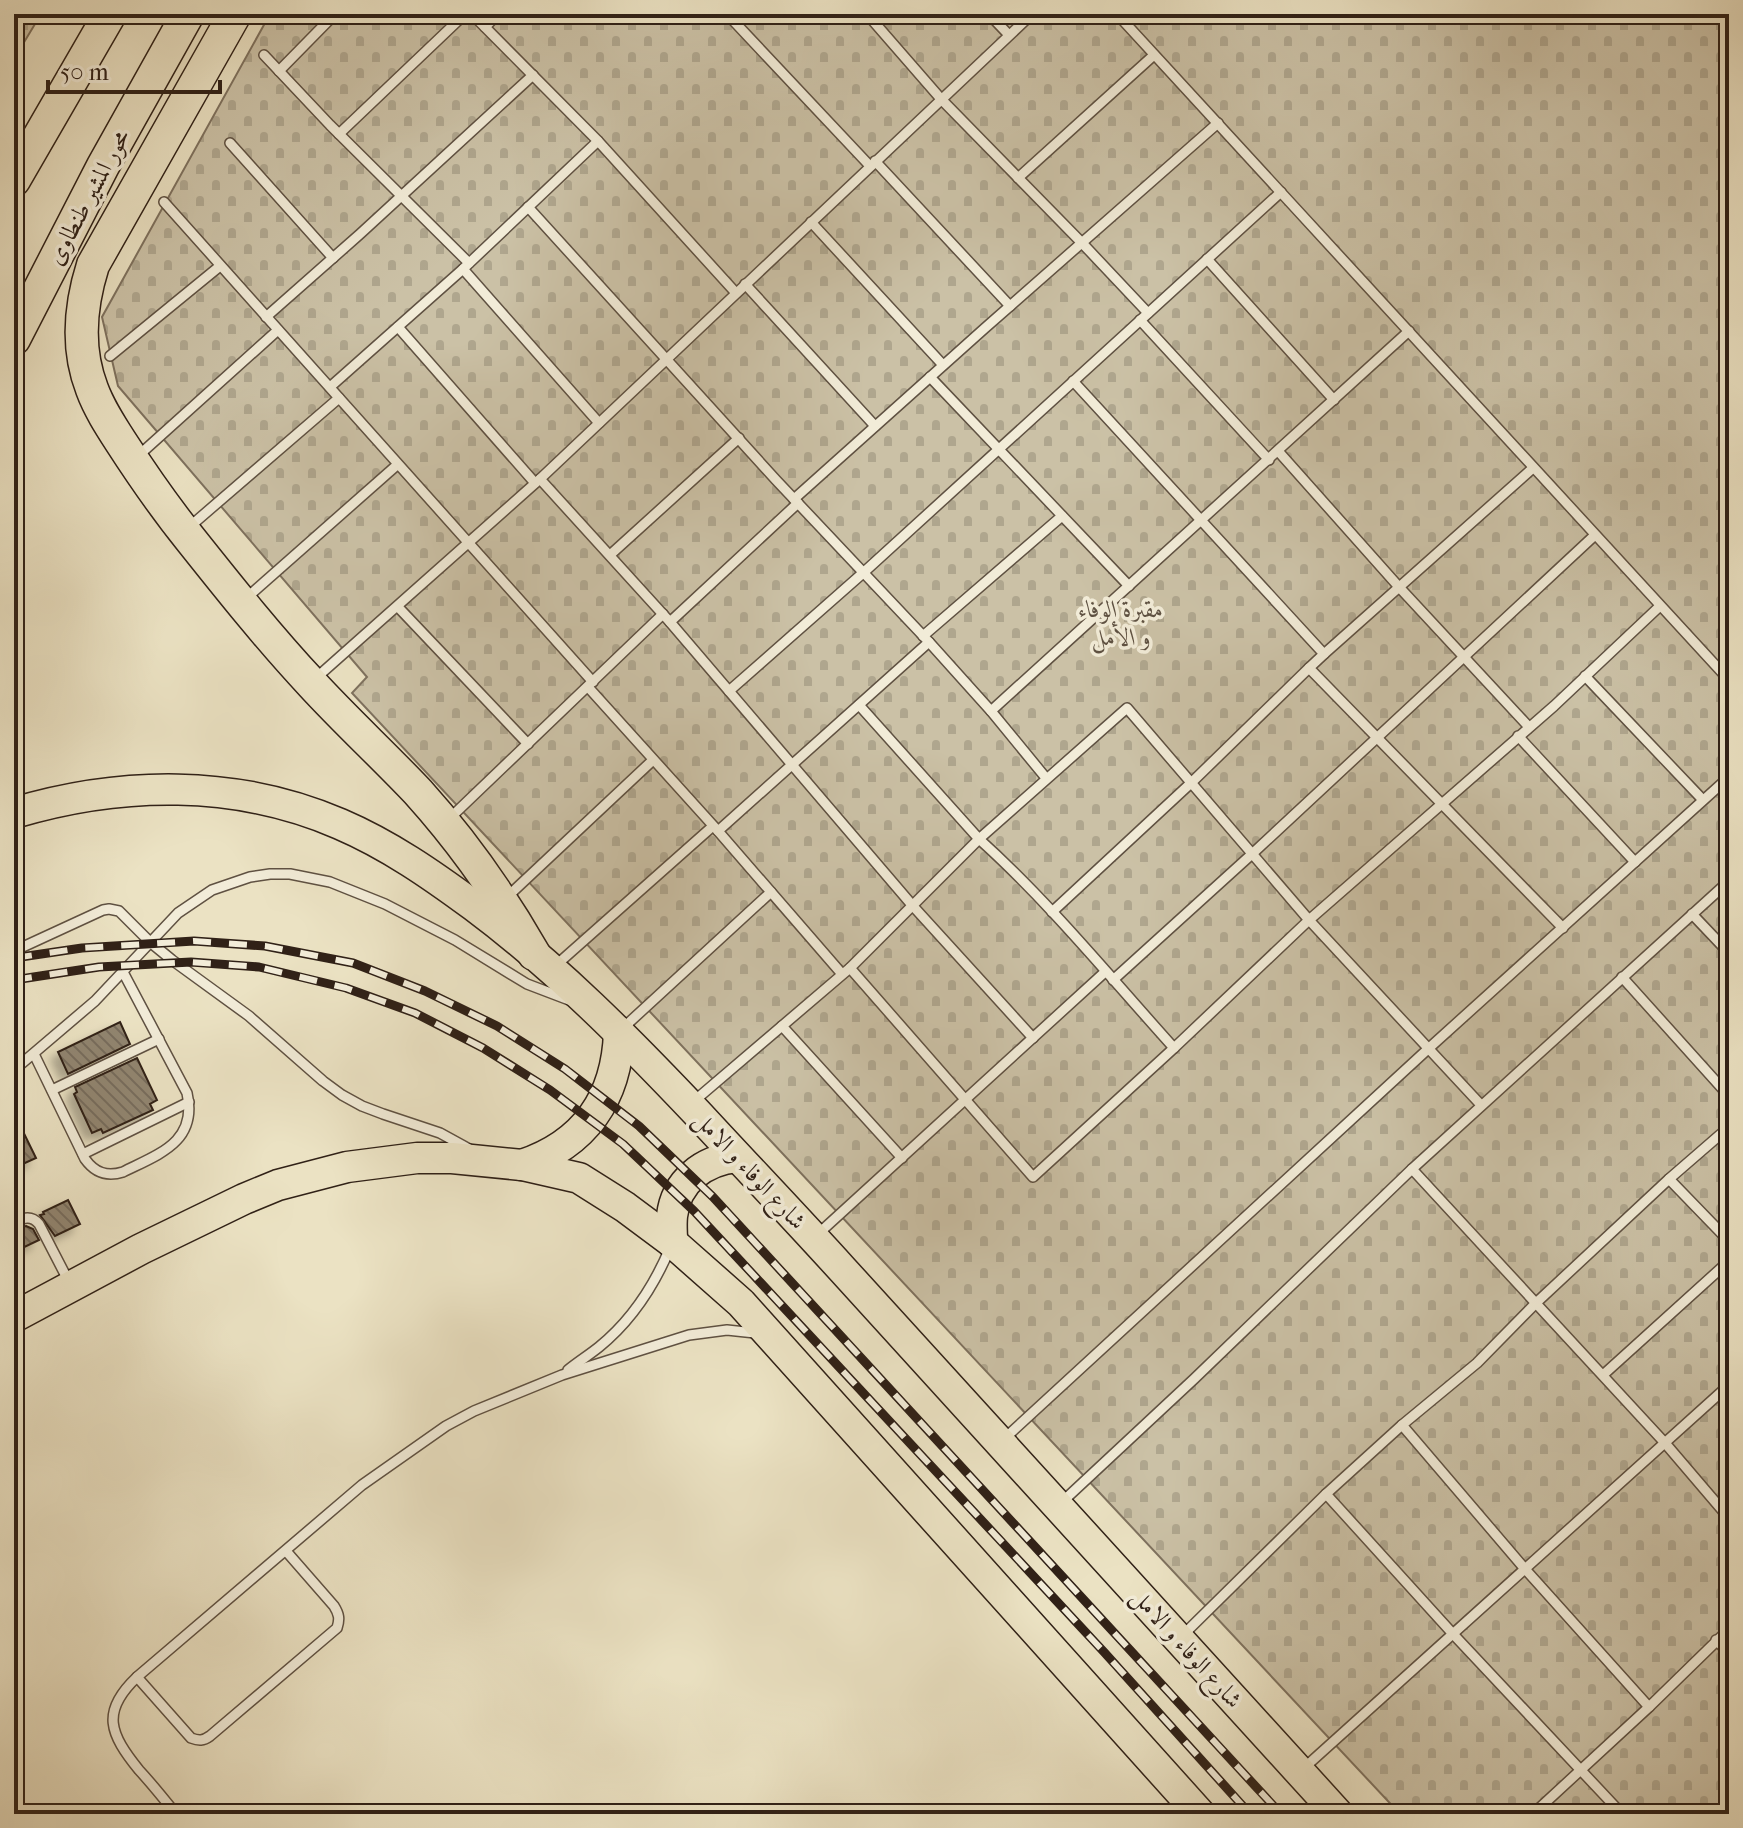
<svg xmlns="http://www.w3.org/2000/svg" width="1743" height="1828" font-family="'IM FELL French Canon',Amiri,serif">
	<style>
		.cemetery { fill: url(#cemetery-stones); stroke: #7e715e; stroke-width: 2 }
		.building { fill: url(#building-back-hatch); stroke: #302117; stroke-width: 2; filter: url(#shadow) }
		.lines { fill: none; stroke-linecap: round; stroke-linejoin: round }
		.service-casing { stroke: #5f5142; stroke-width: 12 }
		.primary-casing { stroke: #302117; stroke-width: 33 }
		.trunk-casing { stroke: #302117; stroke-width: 35 }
		.service { stroke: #f2ecd8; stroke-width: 9 }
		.primary { stroke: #ebe2c3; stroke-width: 30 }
		.trunk { stroke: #ebe2c3; stroke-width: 32 }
		.rail-casing { stroke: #302117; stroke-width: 9 }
		.rail { stroke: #f2ecd8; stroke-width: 6; stroke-dasharray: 18; stroke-linecap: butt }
		.labels { text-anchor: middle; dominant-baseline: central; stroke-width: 7; stroke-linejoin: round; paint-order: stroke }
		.street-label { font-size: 24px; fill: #302117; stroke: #f2ecd8 }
		.park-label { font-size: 24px; font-style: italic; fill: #5e5142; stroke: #f2ecd8 }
	</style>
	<defs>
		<pattern id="cemetery-stones" width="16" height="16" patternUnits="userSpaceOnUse" patternTransform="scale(2)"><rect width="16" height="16" fill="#cbc1a6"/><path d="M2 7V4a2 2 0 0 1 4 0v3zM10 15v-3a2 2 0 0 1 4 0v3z" fill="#afa68e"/></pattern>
		<pattern id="building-back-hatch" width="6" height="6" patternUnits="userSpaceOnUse" patternTransform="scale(2)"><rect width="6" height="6" fill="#918570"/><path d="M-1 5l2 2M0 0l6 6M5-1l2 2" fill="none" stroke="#776c5b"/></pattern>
		<filter id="shadow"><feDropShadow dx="-7" dy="7" stdDeviation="4" flood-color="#0004"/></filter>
	</defs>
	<rect width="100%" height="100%" fill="#ebe2c3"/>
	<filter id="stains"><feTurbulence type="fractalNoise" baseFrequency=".0025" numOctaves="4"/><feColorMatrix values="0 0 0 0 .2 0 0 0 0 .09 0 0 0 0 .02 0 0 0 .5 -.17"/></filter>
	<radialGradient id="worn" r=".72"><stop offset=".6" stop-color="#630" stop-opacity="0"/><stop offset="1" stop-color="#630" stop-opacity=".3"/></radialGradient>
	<g class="cemetery">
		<polygon points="14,14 41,14 14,59"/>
		<polygon points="270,14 1729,14 1729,1814 1400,1814 352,693 367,677 118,386 102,317"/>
	</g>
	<g class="building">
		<polygon points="120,1022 130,1044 68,1074 58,1052"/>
		<polygon points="137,1058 157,1100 150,1104 153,1110 103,1133 101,1129 92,1133 74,1094 77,1092 75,1087"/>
		<polygon points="14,1113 36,1158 14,1168"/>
		<polygon points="68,1200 80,1224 55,1236 40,1215 44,1214 43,1212"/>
		<polygon points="26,1226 33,1229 39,1240 14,1252 14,1229"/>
	</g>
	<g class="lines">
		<defs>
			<g id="service">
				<polyline points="472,14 598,141 736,293"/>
				<polyline points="727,14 870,166"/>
				<polyline points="867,14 941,99 1082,243 1148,313"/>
				<polyline points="989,14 1009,35"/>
				<polyline points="1117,14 1729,680"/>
				<polyline points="485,27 498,14"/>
				<polyline points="14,32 14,34"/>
				<polyline points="264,55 330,125 469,263"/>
				<polyline points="279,71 335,14"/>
				<polyline points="339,134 465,14"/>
				<polyline points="230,143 333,258"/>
				<polyline points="875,161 1010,306"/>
				<polyline points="1018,178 1154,55"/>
				<polyline points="164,202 593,682"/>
				<polyline points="528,207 776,480 929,642 991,711 1046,778"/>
				<polyline points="811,222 943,365"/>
				<polyline points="1207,259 1334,400"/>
				<polyline points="463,269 599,423"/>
				<polyline points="745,284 875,426"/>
				<polyline points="266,317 360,234 533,75"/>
				<polyline points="1140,320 1269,460"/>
				<polyline points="398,327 535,483"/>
				<polyline points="110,356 220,266"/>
				<polyline points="930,377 1129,586"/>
				<polyline points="1073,381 1324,654 1309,668 1563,928"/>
				<polyline points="330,387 463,269 598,141"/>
				<polyline points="1278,451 1399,587 1529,727"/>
				<polyline points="138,456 278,330"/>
				<polyline points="540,479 670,622 912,905 1033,1038"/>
				<polyline points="794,499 985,328 1218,123"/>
				<polyline points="187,529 339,398"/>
				<polyline points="610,555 739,438"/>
				<polyline points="244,600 397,465"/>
				<polyline points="398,607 528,744"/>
				<polyline points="670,622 798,503"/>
				<polyline points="923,636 1062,516"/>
				<polyline points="1324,654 1533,468"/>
				<polyline points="1585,676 1703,800"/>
				<polyline points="316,678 540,479 1032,14"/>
				<polyline points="588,687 718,831 842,974"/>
				<polyline points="729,691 863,573 1281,192"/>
				<polyline points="859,705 979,839 1127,708 1309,920 1554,706 1660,606"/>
				<polyline points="991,711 1409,331"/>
				<polyline points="1518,736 1635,862"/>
				<polyline points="449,819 663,614"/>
				<polyline points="718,831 929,642"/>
				<polyline points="507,897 653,760"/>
				<polyline points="1052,912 1191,783 1309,668"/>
				<polyline points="1692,914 1729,953"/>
				<polyline points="14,951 103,910 109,909 119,911 150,942 172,960 249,1016 323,1081 342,1095 362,1106 383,1114 440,1133 471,1150"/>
				<polyline points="554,967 713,826"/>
				<polyline points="850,968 1033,1177 1174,1048"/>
				<polyline points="1622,977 1729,1096"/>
				<polyline points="1113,980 1252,854 1595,535"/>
				<polyline points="782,1026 902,1158"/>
				<polyline points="623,1028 771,892"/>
				<path d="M34,1054L85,1159C95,1173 107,1177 123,1172C159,1154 198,1142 187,1093L123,972"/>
				<polyline points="14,1070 95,1001 178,913 212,890 250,877 270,874 290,874 330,882 385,904 455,940 527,984 569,1000"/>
				<polyline points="52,1090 159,1039"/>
				<path d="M693,1102L850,968L979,839C1049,902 1110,977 1174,1048L1309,920L1481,1105"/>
				<polyline points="83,1154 189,1102"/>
				<polyline points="1412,1169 1665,1443 1729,1518"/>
				<polyline points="1669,1179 1729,1241"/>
				<path d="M14,1222C24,1218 31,1215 39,1224L69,1282"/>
				<polyline points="818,1234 1105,972"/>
				<path d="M568,1370C578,1362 589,1355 599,1347C631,1321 654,1286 670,1248"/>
				<polyline points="1603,1375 1729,1261"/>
				<polyline points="1402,1425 1525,1569 1649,1707"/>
				<polyline points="1005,1438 1428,1049 1729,777"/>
				<polyline points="1326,1494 1453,1634 1622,1814"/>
				<polyline points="1061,1503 1194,1379 1412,1169 1729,881"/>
				<polyline points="1181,1637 1326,1494 1402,1425 1477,1363 1536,1303 1669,1179 1729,1127"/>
				<polyline points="1716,1640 1729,1653"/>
				<path d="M137,1677L191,1738C199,1741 203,1741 210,1736L337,1628C340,1619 339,1614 334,1606L286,1551"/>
				<polyline points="1304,1768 1729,1385"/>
				<path d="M176,1814C164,1799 152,1784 139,1770C110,1734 100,1712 137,1677L362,1485L446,1426L474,1411L562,1375L689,1335L727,1330L755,1333"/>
				<polyline points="881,1814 891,1812 907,1814"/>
				<polyline points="1533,1814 1649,1707 1729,1629"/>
			</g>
			<g id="primary">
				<path d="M14,813C121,781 236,779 340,824C389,845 432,875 474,906C557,968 628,1040 699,1115C746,1166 795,1217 842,1269C1008,1450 1173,1632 1338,1814"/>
				<path d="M522,1165C585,1144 617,1098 619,1032"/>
				<path d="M672,1242C672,1233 671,1225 672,1216C676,1181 704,1160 737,1157"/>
				<polyline points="14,1317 141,1249 244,1199 278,1185 347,1167 417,1158 452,1158 522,1165 579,1178 625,1207 672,1242 741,1303 1200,1814"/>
			</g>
			<g id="trunk">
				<path d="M235,14L93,265C80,306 76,348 92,389C99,408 110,425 121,442C143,476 166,509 191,540C230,589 269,638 312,684C346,721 383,755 418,792C463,842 501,896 534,954"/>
				<polyline points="14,180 110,14"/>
				<polyline points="14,339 103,166 188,14"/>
			</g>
		</defs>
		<use href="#service" class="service-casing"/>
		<use href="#primary" class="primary-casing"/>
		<use href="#trunk" class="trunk-casing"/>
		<use href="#service" class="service"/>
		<use href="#primary" class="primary"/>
		<use href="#trunk" class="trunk"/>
		<defs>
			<g id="rail">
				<polyline points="14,958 82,948 194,941 265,946 353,963 425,991 497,1026 565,1069 639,1126 713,1197 1281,1814"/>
				<polyline points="14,980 99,967 191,962 259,967 346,988 415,1013 483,1048 550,1090 623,1144 694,1211 1104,1652 1250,1814"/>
			</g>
		</defs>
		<use href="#rail" class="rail-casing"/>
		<use href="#rail" class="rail"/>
	</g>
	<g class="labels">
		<g class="street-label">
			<text transform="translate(88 197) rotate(-62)">محور المشير طنطاوى</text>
			<text transform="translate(750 1170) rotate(47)">شارع الوفاء و الامل</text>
			<text transform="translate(1187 1648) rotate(48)">شارع الوفاء و الامل</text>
		</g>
		<g class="park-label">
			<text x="1121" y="609">مقبرة الوفاء<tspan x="1121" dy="28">و الأمل</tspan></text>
		</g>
	</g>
	<rect width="1743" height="1828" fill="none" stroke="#ebe2c3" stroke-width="48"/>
	<rect x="16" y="16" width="1711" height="1796" fill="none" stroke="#302117" stroke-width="4"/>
	<rect x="24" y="24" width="1695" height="1780" fill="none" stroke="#302117" stroke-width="2"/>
	<path d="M48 80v12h172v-12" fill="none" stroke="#302117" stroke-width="4"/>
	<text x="60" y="80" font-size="24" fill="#302117" stroke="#f2ecd8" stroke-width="6" paint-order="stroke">50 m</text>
	<rect width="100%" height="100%" filter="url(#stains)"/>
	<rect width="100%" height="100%" fill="url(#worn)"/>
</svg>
